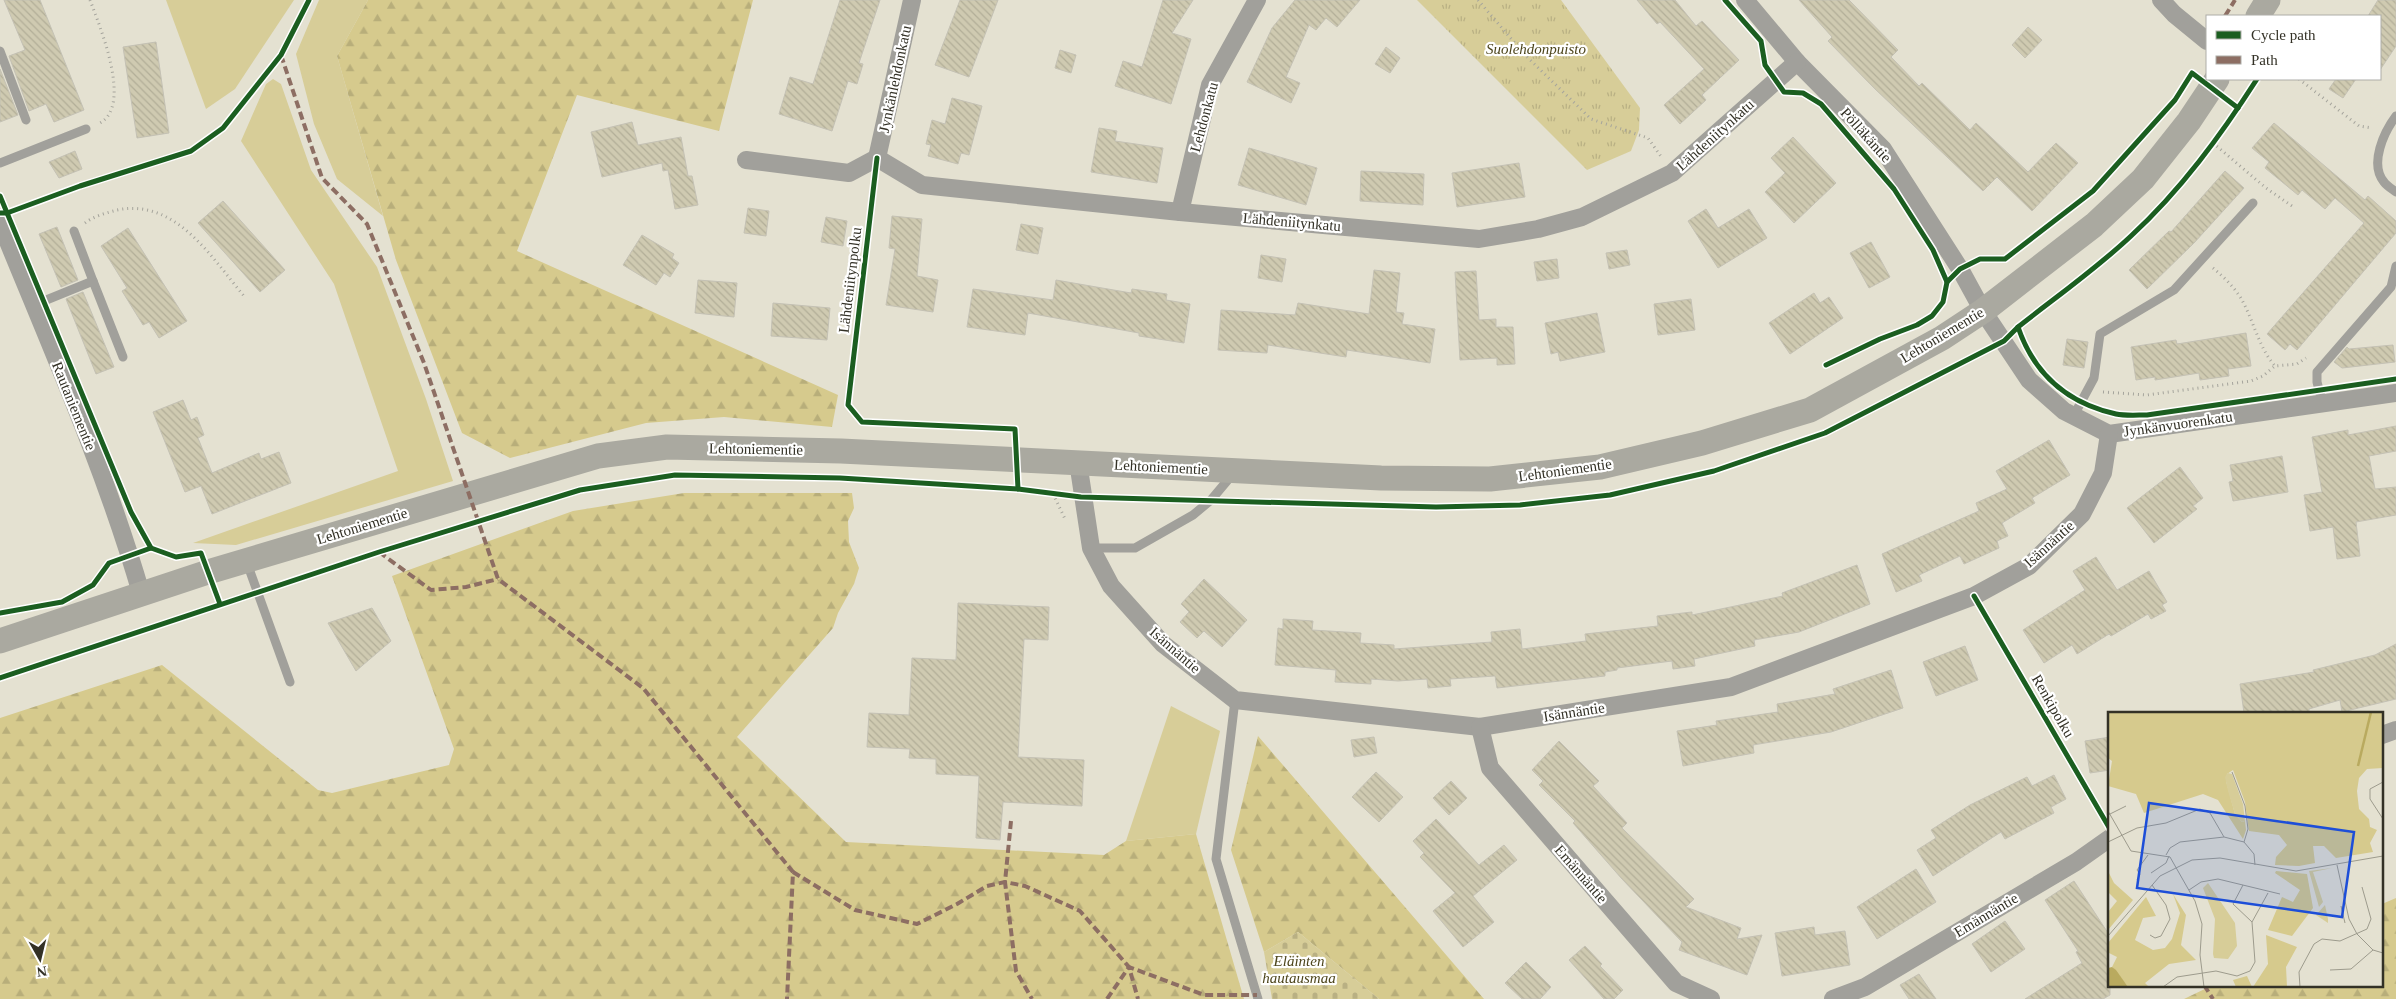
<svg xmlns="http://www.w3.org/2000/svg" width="2396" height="999" font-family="Georgia,serif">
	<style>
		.grass { fill: #d7cd98 }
		.forest { fill: url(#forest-firs) }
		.cemetery { fill: url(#cemetery-stones) }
		.park { fill: url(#park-tufts) }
		.building { fill: url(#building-back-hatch); stroke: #c4c1b4 }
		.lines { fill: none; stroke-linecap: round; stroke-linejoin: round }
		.path { stroke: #a5a49c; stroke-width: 3; stroke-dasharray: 1 4; stroke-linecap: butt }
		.lane { stroke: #a1a09b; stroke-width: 9 }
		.street { stroke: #a1a09b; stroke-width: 18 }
		.secondary { stroke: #aaa9a0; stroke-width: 25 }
		.quiet { stroke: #8d6e63; stroke-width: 4; stroke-dasharray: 8 4; stroke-linecap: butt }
		.cycleway-casing { stroke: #fff; stroke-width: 8 }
		.cycleway { stroke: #1b5e20; stroke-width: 5 }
		.labels { text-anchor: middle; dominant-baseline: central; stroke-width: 4.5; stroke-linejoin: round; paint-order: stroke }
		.park-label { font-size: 15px; font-style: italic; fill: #4d451c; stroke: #fff }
		.street-label { font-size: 15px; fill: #333126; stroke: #fff }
		.inset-river { fill: none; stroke: #b9aa5f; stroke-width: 2.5 }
		.inset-road { fill: none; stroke: #9d9b8d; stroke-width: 1 }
		.view { fill: #1d4ed8; fill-opacity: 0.15; stroke: #1d4ed8; stroke-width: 2.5 }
		.inset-edge { fill: none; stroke: #333126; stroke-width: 2.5 }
	</style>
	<defs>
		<pattern id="forest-firs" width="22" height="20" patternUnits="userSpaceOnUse" patternTransform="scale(1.25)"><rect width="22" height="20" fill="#d6ca8d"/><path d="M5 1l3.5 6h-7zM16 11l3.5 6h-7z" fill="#b8ae7a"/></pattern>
		<pattern id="cemetery-stones" width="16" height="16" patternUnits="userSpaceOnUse" patternTransform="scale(1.25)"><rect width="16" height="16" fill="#d7cd98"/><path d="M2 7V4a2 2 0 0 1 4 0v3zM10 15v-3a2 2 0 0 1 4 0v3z" fill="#b9b083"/></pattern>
		<pattern id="park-tufts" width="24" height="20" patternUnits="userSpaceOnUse" patternTransform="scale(1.25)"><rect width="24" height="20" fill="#d7cd98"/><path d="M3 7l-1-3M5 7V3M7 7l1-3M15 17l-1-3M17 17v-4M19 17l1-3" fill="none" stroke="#b9b083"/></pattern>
		<pattern id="building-back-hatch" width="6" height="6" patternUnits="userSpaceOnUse" patternTransform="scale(1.25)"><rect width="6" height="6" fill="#cfcab1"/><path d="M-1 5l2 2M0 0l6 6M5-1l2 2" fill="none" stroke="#b2ae98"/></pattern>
	</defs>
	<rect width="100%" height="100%" fill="#e4e1d1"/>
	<g class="grass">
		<polygon points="166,0 294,0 235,89 206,109"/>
		<polygon points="319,0 368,0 337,56 383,216 337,179 314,124 296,54"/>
		<polygon points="273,79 281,84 311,170 377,267 426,399 453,481 236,545 193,543 398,471 334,284 241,141 266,84"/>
		<polygon points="1171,706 1220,731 1196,834 1126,841"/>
	</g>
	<g class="forest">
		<polygon points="368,0 753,0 719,131 577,95 517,251 838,395 832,427 724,417 646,423 510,458 462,433 396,260 337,56"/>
		<polygon points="684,493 852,493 854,508 848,521 849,542 859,568 854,584 838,613 833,628 737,737 846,842 1104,855 1126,841 1196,834 1244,999 0,999 0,718 162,665 318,790 332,793 449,765 454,749 392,576 573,511"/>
		<polygon points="1258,736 1484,999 1379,999 1298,932 1264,952 1231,850"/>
		<polygon points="2396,898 2396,999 2184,999 2213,985 2382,985 2382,904"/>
	</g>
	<polygon class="cemetery" points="1298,932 1379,999 1272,999 1264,952"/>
	<polygon class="park" points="1417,0 1561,0 1640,108 1639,130 1631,151 1587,170"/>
	<g class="building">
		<polygon points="4,0 40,0 84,110 54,122 46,104 29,111 9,56 25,50"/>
		<polygon points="840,0 880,0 859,63 863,64 857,84 848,81 832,131 779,114 790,77 813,84"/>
		<polygon points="960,0 998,0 969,77 935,65"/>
		<polygon points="1163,0 1193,0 1172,33 1191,39 1171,104 1115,86 1123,61 1142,67"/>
		<polygon points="1295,0 1360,0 1337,27 1326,18 1316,30 1309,25 1286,77 1300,83 1291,103 1247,82 1272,28"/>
		<polygon points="1637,0 1675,0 1696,26 1702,21 1739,60 1702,95 1706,100 1680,124 1664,105 1704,69 1660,22 1657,24"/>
		<polygon points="1799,0 1849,0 1898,50 1891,57 1919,86 1922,83 1970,130 1976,123 2028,172 2056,143 2078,163 2032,211 1997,177 1983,191 1875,89 1828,41 1832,37"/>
		<polygon points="2378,0 2396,0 2396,46 2380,70 2380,16 2368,16"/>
		<polygon points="2028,27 2042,40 2025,58 2012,45"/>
		<polygon points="156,42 169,133 137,138 123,47"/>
		<polygon points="1386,47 1400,58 1390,73 1375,64"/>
		<polygon points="1060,50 1076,55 1071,73 1055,68"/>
		<polygon points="0,69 18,115 0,122"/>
		<polygon points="2336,79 2356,79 2343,98 2329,89"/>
		<polygon points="952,98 982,106 969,155 961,153 958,164 928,156 931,145 926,144 932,120 945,124"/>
		<polygon points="632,122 638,145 681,137 688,176 692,176 698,205 675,209 668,170 663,171 662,163 602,177 591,132"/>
		<polygon points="2274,123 2365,200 2368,196 2396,221 2396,233 2297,350 2290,344 2285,350 2267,334 2364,223 2335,198 2325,209 2302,190 2298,195 2265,168 2269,162 2252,148"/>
		<polygon points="1099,128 1117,131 1115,141 1163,148 1157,183 1091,172"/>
		<polygon points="1793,137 1836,183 1794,223 1765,192 1785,173 1771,158"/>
		<polygon points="1249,148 1317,168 1306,205 1238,185"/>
		<polygon points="75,151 82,169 59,178 49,162"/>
		<polygon points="1519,163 1525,197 1457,207 1452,173"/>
		<polygon points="1361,171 1424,174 1423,205 1360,201"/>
		<polygon points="2225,171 2244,188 2194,243 2147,289 2129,270 2169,231 2171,232"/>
		<polygon points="223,201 285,270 260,292 198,223"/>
		<polygon points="748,208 769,211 766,236 744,233"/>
		<polygon points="1706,209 1718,228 1749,209 1767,238 1718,268 1688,221"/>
		<polygon points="892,216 922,219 917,276 938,280 933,312 886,305 895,249 889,248"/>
		<polygon points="826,217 847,221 843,246 821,242"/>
		<polygon points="1021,224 1043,228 1038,254 1016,250"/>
		<polygon points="57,227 78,280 61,287 39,234"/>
		<polygon points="128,228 187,321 159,338 149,322 143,325 122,291 127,288 101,246"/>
		<polygon points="642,235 674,254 672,258 679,263 670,277 664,273 656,285 623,265"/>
		<polygon points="1871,242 1890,277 1869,288 1850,253"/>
		<polygon points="1627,250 1630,265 1609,269 1606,253"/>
		<polygon points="1261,255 1286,259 1282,282 1258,278"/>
		<polygon points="1557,259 1559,278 1537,281 1534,262"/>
		<polygon points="1374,270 1400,273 1396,312 1404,313 1402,324 1435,329 1430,363 1347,350 1346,357 1268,345 1267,353 1218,350 1221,310 1295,315 1298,303 1369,314"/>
		<polygon points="1476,271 1479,320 1496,319 1496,327 1513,327 1515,364 1497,365 1497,358 1460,360 1455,272"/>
		<polygon points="698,280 737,283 734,317 695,313"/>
		<polygon points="1056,280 1131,293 1132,289 1167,294 1166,300 1190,304 1184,343 1139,336 1139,333 1028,313 1025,335 967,327 973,289 1053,300"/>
		<polygon points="83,292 114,367 96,374 66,299"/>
		<polygon points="1814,293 1820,303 1829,297 1843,318 1790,354 1769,323"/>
		<polygon points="1691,299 1695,330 1658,335 1654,304"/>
		<polygon points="773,303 830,308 827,340 771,336"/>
		<polygon points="1597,313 1605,352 1560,361 1558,352 1551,354 1545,323"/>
		<polygon points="2246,333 2251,366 2228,369 2229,376 2200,380 2199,373 2155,380 2155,377 2136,380 2131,347 2176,340 2177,344"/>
		<polygon points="2067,339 2088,342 2084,368 2063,365"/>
		<polygon points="2393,345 2395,362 2342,368 2334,362 2347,347 2349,349"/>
		<polygon points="183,400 191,420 197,417 204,435 198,438 212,473 259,453 261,459 279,452 291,483 212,514 201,486 185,492 153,412"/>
		<polygon points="2396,426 2396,451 2369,456 2375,489 2396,487 2396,515 2356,522 2360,556 2337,559 2333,527 2310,531 2304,495 2322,492 2312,437 2348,430 2348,435"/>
		<polygon points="2049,440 2070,475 2032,498 2035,503 2002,523 2008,536 1997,541 1999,548 1964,564 1960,556 1919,575 1922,581 1896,592 1882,554 1979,511 1976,503 2007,489 1996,471"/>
		<polygon points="2282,456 2288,492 2233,501 2229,482 2233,481 2230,465"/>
		<polygon points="2180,467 2203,498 2193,506 2197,509 2154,543 2127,508"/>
		<polygon points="2096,557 2117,590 2149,571 2167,602 2162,605 2166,611 2151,619 2148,614 2111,636 2109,634 2077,654 2072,645 2044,663 2023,630 2085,590 2073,571"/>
		<polygon points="1857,565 1870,604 1799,632 1754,640 1755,646 1694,659 1695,666 1673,669 1672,661 1617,668 1617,670 1605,672 1605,676 1497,688 1495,676 1450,679 1451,686 1428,688 1427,679 1398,681 1371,679 1371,684 1335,682 1336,670 1275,665 1278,628 1283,629 1283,619 1313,621 1312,630 1361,633 1360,643 1394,645 1394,649 1492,642 1491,632 1520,629 1522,649 1586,641 1585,634 1658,626 1657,616 1692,612 1692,615 1783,596 1782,593"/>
		<polygon points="1204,579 1247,620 1222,647 1204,631 1197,638 1180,622 1189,612 1181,604"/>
		<polygon points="958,603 1049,607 1048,640 1024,639 1018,757 1084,760 1082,806 1003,802 1000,840 976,838 979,776 936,774 936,759 909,758 910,749 867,747 869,713 909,715 912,658 956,660"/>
		<polygon points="372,608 391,641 356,671 328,623"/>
		<polygon points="2396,644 2396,699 2342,712 2340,700 2309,709 2309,713 2244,713 2240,684 2314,672 2313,670 2375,655"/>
		<polygon points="1965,646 1978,680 1936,696 1923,662"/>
		<polygon points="1891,670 1903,708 1831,732 1753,745 1754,753 1683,766 1677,731 1717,725 1716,721 1778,712 1777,704 1835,694 1833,689"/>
		<polygon points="1374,737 1377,753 1354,757 1351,740"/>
		<polygon points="2110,737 2110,770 2090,773 2085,741"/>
		<polygon points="1559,741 1599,781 1593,786 1627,823 1622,828 1694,899 1686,907 1741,928 1737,939 1762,935 1747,975 1679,950 1682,942 1622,879 1573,823 1575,821 1539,785 1543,781 1532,770"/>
		<polygon points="1376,772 1403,797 1379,822 1352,797"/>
		<polygon points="2054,775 2066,799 2051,807 2054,813 2005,839 2001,832 1933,876 1917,850 1936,838 1931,830 1970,805 2027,777 2032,786"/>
		<polygon points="1451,781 1467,798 1449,815 1433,798"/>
		<polygon points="1436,819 1479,865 1504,845 1517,860 1473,896 1494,922 1463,947 1433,911 1455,893 1420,857 1424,853 1413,841"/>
		<polygon points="1916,869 1936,902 1877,939 1857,907"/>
		<polygon points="2074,881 2110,936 2110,995 2103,999 2025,999 2082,963 2076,952 2078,951 2045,900"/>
		<polygon points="2005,921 2025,949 1991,972 1972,944"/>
		<polygon points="1814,927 1815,935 1845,931 1850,965 1782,976 1775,933"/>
		<polygon points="1585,946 1602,964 1600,966 1623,990 1614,999 1604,999 1569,960"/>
		<polygon points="1526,962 1551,987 1540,999 1522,999 1505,983"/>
		<polygon points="1919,974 1936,999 1909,999 1900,985"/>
	</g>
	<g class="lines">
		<g class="path">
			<path d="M90,0C100,27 134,108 98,124"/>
			<polyline points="1478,0 1525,55 1591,119 1648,138 1662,158"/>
			<polyline points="2299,79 2359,126 2372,128"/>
			<polyline points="2213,143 2266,188 2292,206"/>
			<path d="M85,223C94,216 106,213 117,210C176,198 211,257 244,296"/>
			<path d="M2213,268C2224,277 2235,288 2242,300C2254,322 2259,348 2275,366"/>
			<polyline points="2103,392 2147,395 2251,381 2263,376 2275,366 2297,364 2306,358"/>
			<polyline points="1053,494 1066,521"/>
		</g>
		<g class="lane">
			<polyline points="0,51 26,120"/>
			<path d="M2396,116C2384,132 2369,164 2384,182C2387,186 2392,189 2396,192"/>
			<polyline points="0,163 86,129"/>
			<polyline points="74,231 93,281"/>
			<polyline points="34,305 93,281 123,357"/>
			<polyline points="2323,405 2317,382 2317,372 2391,287 2396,266"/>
			<polyline points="2073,417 2094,378 2100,334 2174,290 2253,203"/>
			<polyline points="1091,548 1135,548 1193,515 1211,500 1232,475"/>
			<polyline points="247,563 290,682"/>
			<polyline points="1235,700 1216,859 1258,999"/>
		</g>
		<g class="street">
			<polyline points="1745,0 1797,62 1883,149 1960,269 1983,311 2029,380 2064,411 2109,434 2396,393"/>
			<polyline points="2161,0 2174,14 2207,41"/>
			<polyline points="877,158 912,0"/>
			<polyline points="746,160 849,173 877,158 922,185 1180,212 1479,239 1538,229 1582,217 1672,173 1797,62"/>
			<polyline points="1180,212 1210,85 1257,0"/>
			<path d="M0,222C50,345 104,466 141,593"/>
			<polyline points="1078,462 1091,548 1111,586 1163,644 1235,700 1480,727 1731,687 1974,596 2029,566 2082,514 2103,473 2109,434"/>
			<polyline points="1480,727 1490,768 1676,983 1711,999"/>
			<polyline points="2382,735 2396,730"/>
			<polyline points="1833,999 1865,987 2076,862 2110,838"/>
		</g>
		<g class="secondary">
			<polyline points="2258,16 2268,0"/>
			<polyline points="0,641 208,572 598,456 667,447 841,451 1381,478 1490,479 1600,467 1702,443 1810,410 1942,338 1983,311 2094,225 2143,179 2189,121 2217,79"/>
		</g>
		<g class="quiet">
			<polyline points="2225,16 2235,0"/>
			<polyline points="281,55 322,178 367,224 424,363 498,579 643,688 793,872 787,999"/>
			<polyline points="379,552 431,590 466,587 498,579"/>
			<polyline points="1011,821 1005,882 1016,971 1032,999"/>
			<polyline points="793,872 855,910 917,924 957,904 987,886 1005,882 1025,886 1080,911 1129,967 1138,999"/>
			<polyline points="2204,985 2213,999"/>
			<polyline points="1107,999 1129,967 1204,995 1257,995"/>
		</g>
		<defs>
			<g id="cycleway">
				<polyline points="1725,0 1761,41 1765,65 1784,92 1803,93 1821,104 1894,189 1933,250 1947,282"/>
				<polyline points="877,158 848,405 862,422 1015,429 1018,489"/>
				<polyline points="0,196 131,512 151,548"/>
				<polyline points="0,213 7,213 80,186 191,151 223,128 281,55 309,0"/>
				<path d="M2018,327C2034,374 2067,403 2116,414C2125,416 2137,415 2147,415L2396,379"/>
				<polyline points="1826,365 1880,339 1917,325 1932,316 1943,302 1947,282 1960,269 1980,259 2005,259 2093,191 2175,100 2192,73 2238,108"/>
				<polyline points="1974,596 2110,829"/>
				<polyline points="0,613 62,602 93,585 109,563 151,548 176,557 201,553 220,604"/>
				<path d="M0,678L379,552L580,490L675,475L840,478L1018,489L1081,497L1436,507L1520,505L1610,495L1714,471L1825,433L2004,341L2018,327C2056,297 2096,269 2131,236C2181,190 2221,135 2257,79"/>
			</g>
		</defs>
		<use href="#cycleway" class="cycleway-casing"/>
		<use href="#cycleway" class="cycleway"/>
	</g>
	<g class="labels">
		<g class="park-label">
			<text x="1536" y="49">Suolehdonpuisto</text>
			<text x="1299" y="961">Eläinten<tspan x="1299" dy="17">hautausmaa</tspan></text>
		</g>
		<g class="street-label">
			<text transform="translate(895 79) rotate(-78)">Jynkänlehdonkatu</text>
			<text transform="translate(1204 117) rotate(-75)">Lehdonkatu</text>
			<text transform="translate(1715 135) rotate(-42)">Lähdeniitynkatu</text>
			<text transform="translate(1866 135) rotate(48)">Pölläkäntie</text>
			<text transform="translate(1292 222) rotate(5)">Lähdeniitynkatu</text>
			<text transform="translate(850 280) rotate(-83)">Lähdeniitynpolku</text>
			<text transform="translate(1942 335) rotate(-31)">Lehtoniementie</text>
			<text transform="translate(74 406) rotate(68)">Rautaniementie</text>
			<text transform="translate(2178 424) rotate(-8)">Jynkänvuorenkatu</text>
			<text transform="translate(756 449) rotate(1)">Lehtoniementie</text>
			<text transform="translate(1161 467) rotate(3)">Lehtoniementie</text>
			<text transform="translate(1565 470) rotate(-8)">Lehtoniementie</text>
			<text transform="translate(362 526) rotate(-17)">Lehtoniementie</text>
			<text transform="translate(2049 544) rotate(-42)">Isännäntie</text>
			<text transform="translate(1175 650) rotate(41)">Isännäntie</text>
			<text transform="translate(2053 706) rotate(60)">Renkipolku</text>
			<text transform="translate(1574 712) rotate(-9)">Isännäntie</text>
			<text transform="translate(1581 874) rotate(49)">Emännäntie</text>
			<text transform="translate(1986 915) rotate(-31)">Emännäntie</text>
		</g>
	</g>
	<g transform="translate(2108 712)">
		<rect width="275" height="275" fill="#e4e1d1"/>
		<path d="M224,156L205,160L215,190L211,195L201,159ZM217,193L220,207V211L208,203Z" fill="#d7cd98"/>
		<path d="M0,0H275V56L259,57L251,66L249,79L251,97L261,107L262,115L269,118L262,131L265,140L228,146L216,134H205L207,151L191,154L167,153L168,145L179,133L171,123L141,119L137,90L125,58L119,62L118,69L127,102L134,110L137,109L138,118L135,127L110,88L95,82L36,101L28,82L0,74L4,49L0,46ZM0,159L6,171L25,188L0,218V200L9,189L0,180ZM168,159L199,162L205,196L184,224L160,218L174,185L185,190L192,178L167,161ZM65,182L78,203L73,233L88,248L61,252L37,271L41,275H20L4,255L9,245L1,241L0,231L38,185L48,204L35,206L27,228L45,238L57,236L64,227L72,201ZM158,223L189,235L178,255L179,275H145L160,252ZM139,264L144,275H128L125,268Z" fill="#d6ca8d"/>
		<path d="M120,61L124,62L135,92L137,109L134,110L127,102L120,79L117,65Z" fill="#d7cd98"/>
		<path d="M100,171L127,211L129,234L120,247L106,246L105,242L107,207L95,176Z" fill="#d7cd98"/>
		<path d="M4,255L8,258L20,275H0V256Z" fill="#b9aa5f"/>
		<path class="inset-river" d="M250,54L263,0"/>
		<path class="inset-road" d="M124,60L137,94L140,117L136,130M275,70L262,77V87L275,107M0,99L23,139L62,145L87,189L94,212L92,243L96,275M0,103L18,94M0,130L29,116L58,111L92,97L102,101L116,125M58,143L62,136L72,130L116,125L136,130L146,142L147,153M229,153L241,207L249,222L265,238L275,241M43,161L58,151L61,144M29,168L32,162L29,158L40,143M135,173L125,192L144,210M81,178L93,170L110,167L172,182M233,194L237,211M42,223L47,226L53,224L62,207L58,193L44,173M0,224L52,164L84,148L112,146L188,159L275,144M222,258L243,257L265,238M55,275L69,265L108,259L129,264L142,259L147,250L144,210L160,181M192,275L191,260L206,232L214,227L232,229L259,217L263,207L254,175"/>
		<path class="view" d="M41,91L246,120L234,205L29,176Z"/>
		<rect width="275" height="275" class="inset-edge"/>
	</g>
	<rect x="2206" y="15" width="175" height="65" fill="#ffffff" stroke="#adada8"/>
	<rect x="2216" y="31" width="25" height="8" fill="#1b5e20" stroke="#adada8"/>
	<text x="2251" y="40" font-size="15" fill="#333126">Cycle path</text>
	<rect x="2216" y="56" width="25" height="8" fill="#8d6e63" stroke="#adada8"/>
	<text x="2251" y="65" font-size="15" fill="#333126">Path</text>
	<g transform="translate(40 959) rotate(172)" stroke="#ffffff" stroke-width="4" paint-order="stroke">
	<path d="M0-4L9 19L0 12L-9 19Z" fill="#333126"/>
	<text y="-8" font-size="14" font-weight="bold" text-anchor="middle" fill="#333126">N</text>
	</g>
</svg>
